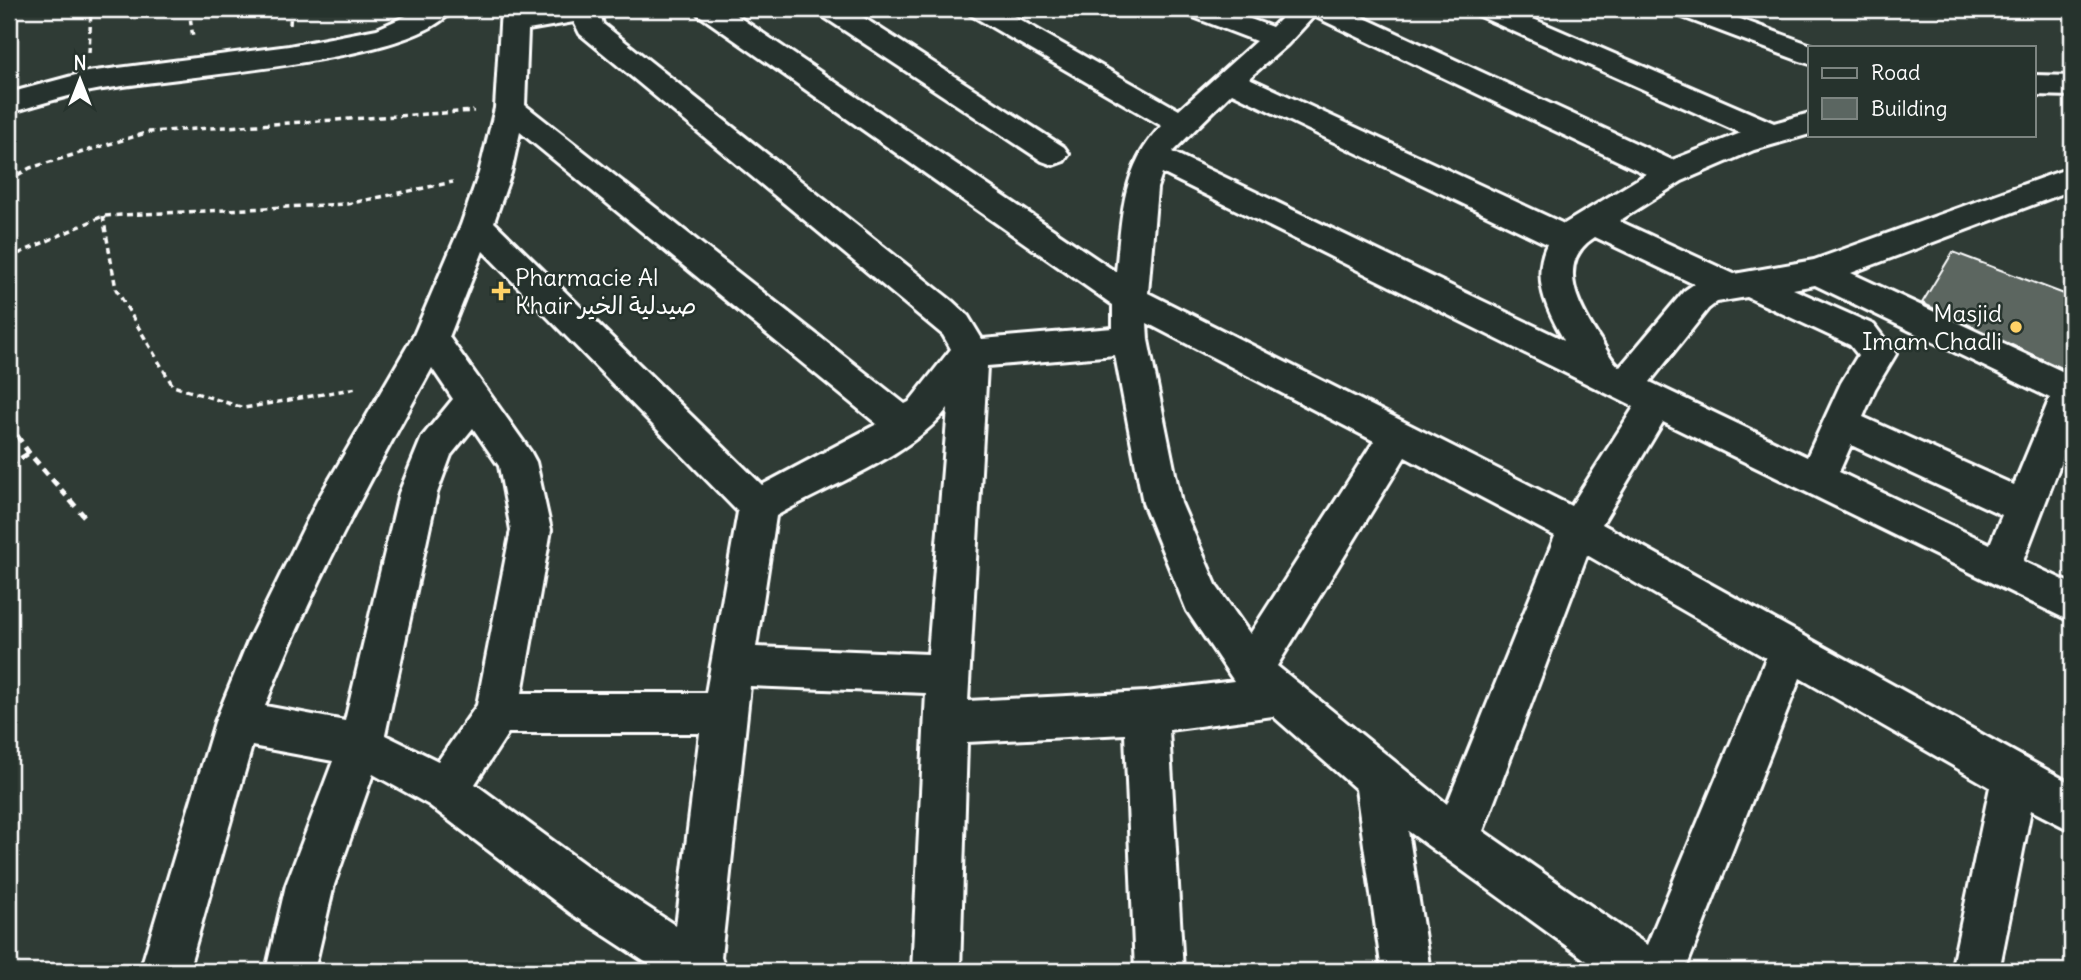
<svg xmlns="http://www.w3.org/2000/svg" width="2081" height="980" font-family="Delius,'Playpen Sans Arabic',sans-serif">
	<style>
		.building { fill: #5b6661; stroke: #fff; stroke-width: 2 }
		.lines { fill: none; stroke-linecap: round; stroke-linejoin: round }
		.minor-casing { stroke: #fff; stroke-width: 6 }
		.path-far1 { stroke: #fff; stroke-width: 3.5; stroke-dasharray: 6 4.5; stroke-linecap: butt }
		.path { stroke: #fff; stroke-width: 5; stroke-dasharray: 8 6; stroke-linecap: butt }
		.minor { fill: #26332d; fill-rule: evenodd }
		.poi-dot { fill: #ffd166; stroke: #26332d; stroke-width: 2.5 }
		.labels { text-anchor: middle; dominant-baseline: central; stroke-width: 5; stroke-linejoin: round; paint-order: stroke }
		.poi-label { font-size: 24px; fill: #fff; stroke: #26332d; text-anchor: start }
	</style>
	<rect width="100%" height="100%" fill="#2f3b35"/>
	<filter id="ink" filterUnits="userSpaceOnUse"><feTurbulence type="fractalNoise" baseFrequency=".0143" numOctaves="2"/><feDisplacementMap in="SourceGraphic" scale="14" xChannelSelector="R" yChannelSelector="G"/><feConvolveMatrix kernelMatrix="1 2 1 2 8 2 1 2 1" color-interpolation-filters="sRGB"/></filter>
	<g filter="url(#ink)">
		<polygon class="building" points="1953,252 2072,297 2072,346 2063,369 1922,303"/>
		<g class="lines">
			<defs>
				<g id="minor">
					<path d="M422,9H453C415,65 159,76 86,92C60,97 35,106 9,113V93L87,72L289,46L377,29Z"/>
					<path d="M501,9H529V13L552,9H614L610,15L601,17L603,24L952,301L968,316L982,339L1113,328V305L699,15L695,9H727L1116,272C1122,219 1121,166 1162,126L971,15L967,9H1001L1179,110L1256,41L1188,15L1184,9H1223L1272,27L1290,9H1345L1672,160L1741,133L1477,15L1473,9H1510L1774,123L1810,113V134L1754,150L1682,181L1619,221L1734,274L1814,260L2072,167V190L1851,273L2068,374L2072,373V433L2023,561L2072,584V622L1663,422L1602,524L2072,784V831L2031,810L1999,971H1951L1990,787L1800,678L1685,971H1601L1408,831L1430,971H1382L1356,789L1273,716L1169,730L1183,971H1135L1125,734L967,742L960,971H912L926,693L750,686L721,957L726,971H659L572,914L429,805L373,774L334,885L314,971H266L286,885L333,761L252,746L188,971H140L215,722L249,639L317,501L414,335L461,225L479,173L495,108ZM1314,16L1646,174L1564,224L1249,78L1287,45ZM574,22L580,34L943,335L951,349L909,402L905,404L525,105L528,30ZM1232,93L1547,244C1531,278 1547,310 1564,340L1172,152ZM520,132L877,424L762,485L494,222L511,173ZM1162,173L1634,407L1571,506L1148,293L1157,188ZM1595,237L1694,284L1684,291L1620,367C1612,362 1607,350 1601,341C1580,309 1553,263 1595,237ZM483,251L738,512L706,693H522L551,530L536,462L530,451L449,337ZM1815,285L2050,398L2014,485L1863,417L1875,389L1896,354L1874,325L1793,289ZM1747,297L1850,345L1858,355L1841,383L1807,457L1650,382L1708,309L1717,302ZM1147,323L1374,441L1250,634L1217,587L1181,503L1148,340ZM1115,355L1143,503L1187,611L1234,681L1146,692L968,701L987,366ZM432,368L453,399L422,437L399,493L345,721L265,706C311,588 371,478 432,368ZM948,408L928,654L756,647L776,516C829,485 910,457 948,408ZM473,428L499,466L511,530L477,705L438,761L385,735L437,493L451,455ZM1851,445L2002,515L1990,544L1839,472ZM1405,457L1555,536L1447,804L1277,666ZM1587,555L1766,658L1647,945L1483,831ZM508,733H700L676,926L606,880L475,784Z"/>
					<polygon points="817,9 850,9 1064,147 1069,154 1064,161 1053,165 1042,161 821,15"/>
					<polygon points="1673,9 1713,9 1817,47 1810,47 1810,64 1800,61 1677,15"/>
					<polygon points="2034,75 2072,76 2072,96 2034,95"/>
				</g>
			</defs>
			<use href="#minor" class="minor-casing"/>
			<g class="path-far1">
				<polyline points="189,9 193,38"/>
				<polyline points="290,25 291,9"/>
				<polyline points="89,53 91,9"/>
				<polyline points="9,180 30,168 149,132 474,111"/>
				<polyline points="103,216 116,289 173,386 244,408 357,388"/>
				<polyline points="9,258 103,216 347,204 453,182"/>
			</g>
			<g class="path">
				<polyline points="9,424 29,453 84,516"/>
				<polyline points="9,466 29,453"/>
			</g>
			<use href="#minor" class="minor"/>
		</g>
	</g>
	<g class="poi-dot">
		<path d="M497.5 280.5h7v7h7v7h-7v7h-7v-7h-7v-7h7z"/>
		<circle cx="2016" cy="327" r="7"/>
	</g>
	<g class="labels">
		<g class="poi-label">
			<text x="515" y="277">Pharmacie Al<tspan x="515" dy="28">Khair صيدلية الخير</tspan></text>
			<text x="2002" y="313" text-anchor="end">Masjid<tspan x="2002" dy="28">Imam Chadli</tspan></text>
		</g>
	</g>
	<rect width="2081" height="980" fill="none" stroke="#26332d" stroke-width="35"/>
	<rect x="18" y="18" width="2046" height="945" fill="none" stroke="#fff" stroke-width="2.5" filter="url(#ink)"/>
	<rect x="1808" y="46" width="228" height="91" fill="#26332d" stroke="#7d8581" stroke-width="2"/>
	<rect x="1822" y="68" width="35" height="10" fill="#26332d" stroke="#7d8581" stroke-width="2"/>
	<text x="1871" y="80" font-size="21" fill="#ffffff">Road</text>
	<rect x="1822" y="98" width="35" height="21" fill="#5b6661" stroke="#7d8581" stroke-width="2"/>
	<text x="1871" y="116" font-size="21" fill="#ffffff">Building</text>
	<g transform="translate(80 80)" stroke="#26332d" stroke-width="5" paint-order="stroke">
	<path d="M0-5L12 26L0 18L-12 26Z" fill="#ffffff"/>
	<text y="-10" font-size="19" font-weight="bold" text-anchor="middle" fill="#ffffff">N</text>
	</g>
</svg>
